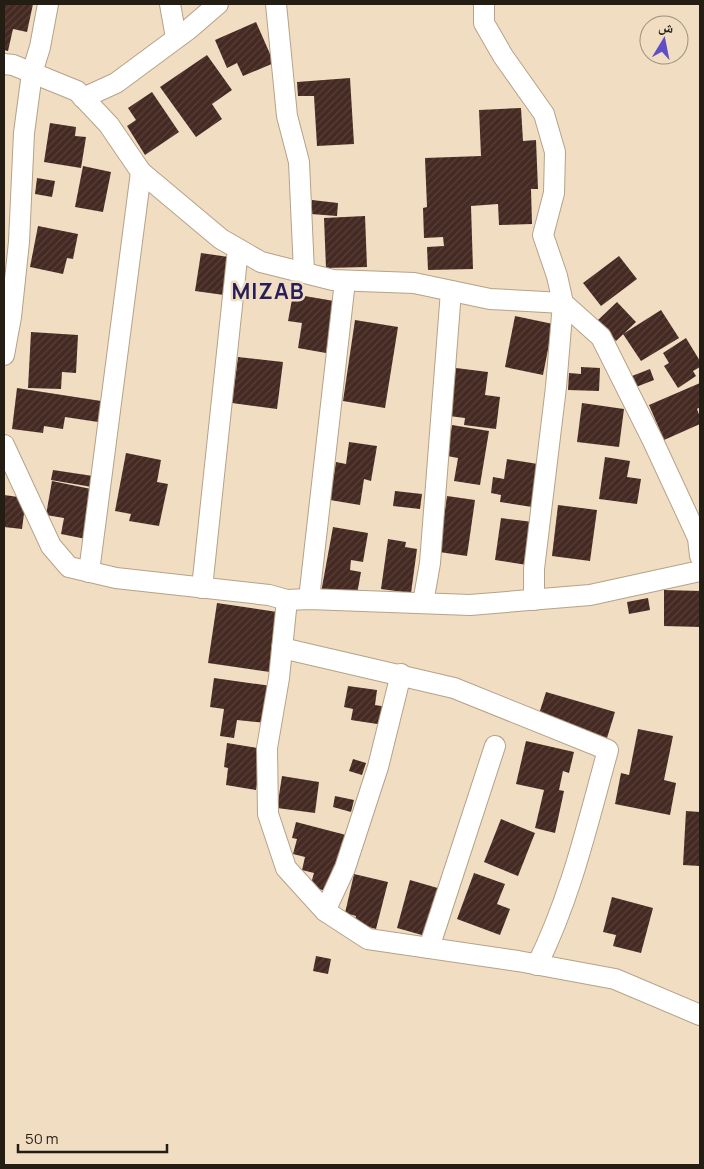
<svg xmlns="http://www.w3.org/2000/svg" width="704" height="1169" font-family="Manrope,'Noto Naskh Arabic',sans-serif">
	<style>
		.building { fill: url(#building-hatch) }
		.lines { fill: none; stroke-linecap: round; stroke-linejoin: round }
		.minor-casing { stroke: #b5a288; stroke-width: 22 }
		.minor { stroke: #fff; stroke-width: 20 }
		.labels { text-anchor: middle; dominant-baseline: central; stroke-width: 5; stroke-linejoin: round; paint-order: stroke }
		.district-label { font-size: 22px; font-weight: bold; letter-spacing: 1px; fill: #271f59; stroke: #f1ddc2 }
	</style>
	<defs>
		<pattern id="building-hatch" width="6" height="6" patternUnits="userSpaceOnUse" patternTransform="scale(1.25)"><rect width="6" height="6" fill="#452a23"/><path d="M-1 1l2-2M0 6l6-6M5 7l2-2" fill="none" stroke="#574039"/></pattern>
	</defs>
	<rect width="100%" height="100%" fill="#f1ddc2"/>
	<g class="building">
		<polygon points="4,4 33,4 27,32 13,29 8,51 4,50"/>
		<polygon points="256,22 274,63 243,76 237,63 227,68 215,40"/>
		<polygon points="207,55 232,90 212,104 222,119 196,137 160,87"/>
		<polygon points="350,78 354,144 317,146 314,96 298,96 297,82"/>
		<polygon points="152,92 179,132 145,155 127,126 136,120 128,108"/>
		<polygon points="521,108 523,141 536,140 538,189 531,189 532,224 499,225 498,204 471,206 473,269 428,270 427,247 444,246 443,237 424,238 423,208 427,207 425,158 481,156 479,110"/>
		<polygon points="50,123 76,127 75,136 86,137 81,168 44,162"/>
		<polygon points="83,166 111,172 103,212 75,207"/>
		<polygon points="37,178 55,181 52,197 35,194"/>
		<polygon points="312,200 338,203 337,216 311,214"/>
		<polygon points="365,216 367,267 326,268 324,218"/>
		<polygon points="38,226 78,234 73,259 67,258 63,274 30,267"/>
		<polygon points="201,253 229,257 224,295 195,291"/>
		<polygon points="619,256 637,279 601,306 583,283"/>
		<polygon points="293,294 334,301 326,353 298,348 302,323 288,321"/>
		<polygon points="617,302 636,322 616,341 597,321"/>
		<polygon points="661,310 679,338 641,361 623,334"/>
		<polygon points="515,316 553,324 543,375 505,367"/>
		<polygon points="355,320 398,327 385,408 343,401"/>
		<polygon points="31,332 78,335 76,373 62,372 61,389 28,388"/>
		<polygon points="686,338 700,361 700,367 693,371 696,376 678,388 664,366 669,363 663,353"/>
		<polygon points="238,357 283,362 277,409 232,403"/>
		<polygon points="581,367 600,368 599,391 568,390 569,373 581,374"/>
		<polygon points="456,368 488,372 485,395 500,397 496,429 464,425 465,418 449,416"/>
		<polygon points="650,369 654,380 636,387 632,376"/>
		<polygon points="700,383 700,407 697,409 700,417 700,424 664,440 649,405"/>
		<polygon points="17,388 101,401 98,422 65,417 63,429 44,426 43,433 12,429"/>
		<polygon points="582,403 624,409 619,447 577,442"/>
		<polygon points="452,425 489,431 480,485 454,481 458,458 447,456"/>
		<polygon points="349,442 377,446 371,481 364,479 360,505 330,500 336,462 346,464"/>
		<polygon points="126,453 161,460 157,482 168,484 159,526 129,521 131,514 115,511"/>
		<polygon points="605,457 630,461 627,477 641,479 637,504 599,499"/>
		<polygon points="507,459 538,464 532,507 500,502 501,495 491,493 493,477 504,479"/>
		<polygon points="53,470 93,476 92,487 51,480"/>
		<polygon points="52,481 96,490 86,539 61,534 64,518 46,515"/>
		<polygon points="395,491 422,494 420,509 393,506"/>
		<polygon points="4,495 26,498 22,529 4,527"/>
		<polygon points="447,496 475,500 467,556 439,552"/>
		<polygon points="558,505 597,510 590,561 552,556"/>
		<polygon points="501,518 533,522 527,565 495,560"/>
		<polygon points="333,527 368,533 363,562 351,560 350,570 361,572 355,605 320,598"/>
		<polygon points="388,539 406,542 405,547 417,549 411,593 381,589"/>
		<polygon points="664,590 700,591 700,627 664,626"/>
		<polygon points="648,598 650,610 629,614 627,602"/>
		<polygon points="217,603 284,613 274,638 271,653 280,655 277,673 208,663"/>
		<polygon points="214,678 271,686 267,723 237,720 234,738 220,736 224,709 210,707"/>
		<polygon points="348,686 377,690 375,705 387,707 384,725 351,720 353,709 344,707"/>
		<polygon points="546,692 615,712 607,738 538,717"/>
		<polygon points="638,729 673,736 664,780 676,783 670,815 615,804 621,773 629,775"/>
		<polygon points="526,741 574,752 569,773 563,771 559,790 564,791 555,833 535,828 544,790 516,784"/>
		<polygon points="227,743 263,749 256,790 226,785 228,768 224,767"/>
		<polygon points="353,759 366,763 362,775 349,771"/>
		<polygon points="282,776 319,782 315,813 277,808"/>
		<polygon points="335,796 354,800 351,812 333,807"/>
		<polygon points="686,811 700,812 700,866 683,865"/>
		<polygon points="501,819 535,833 518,876 484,862"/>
		<polygon points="296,822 346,835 331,892 310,887 314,873 302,870 305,857 293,854 297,839 292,838"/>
		<polygon points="474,873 505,884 497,904 510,909 500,935 457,919"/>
		<polygon points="354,874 388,882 376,929 354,923 356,916 345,913"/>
		<polygon points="410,880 441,889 429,937 397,928"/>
		<polygon points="612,897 653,908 641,953 613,946 616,935 603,932"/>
		<polygon points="316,956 331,959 328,974 313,971"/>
	</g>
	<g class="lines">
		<defs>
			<g id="minor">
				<polyline points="170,4 176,38"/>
				<polyline points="276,4 287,116 299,162 304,272"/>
				<polyline points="484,4 484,23 503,56 544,114 555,152 554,193 543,235 557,276 563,303 601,337 653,441 698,538 700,556"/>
				<polyline points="4,64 13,65 77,91 109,125 141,172 221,239 261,262 333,280 414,283 490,299 563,303 556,387 534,569 534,600"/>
				<polyline points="83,98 116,83 189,29 218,4"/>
				<polyline points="4,355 11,317 19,242 24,133 32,73 40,47 48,4"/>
				<polyline points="4,445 51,546 69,567 116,578 269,595 287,600 309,599 470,605 590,595 700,571"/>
				<polyline points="89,572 141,172"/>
				<polyline points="202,588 238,249"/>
				<polyline points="309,599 345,281"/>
				<polyline points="287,600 279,678 267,748 268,814 286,868 325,911 368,939 518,961 615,979 700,1015"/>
				<polyline points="423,603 430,563 451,291"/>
				<path d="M282,648L454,688L608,750C588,822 571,897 537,965"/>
				<polyline points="325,911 345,868 378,767 401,674"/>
				<polyline points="429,948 495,746"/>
			</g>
		</defs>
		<use href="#minor" class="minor-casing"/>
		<use href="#minor" class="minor"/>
	</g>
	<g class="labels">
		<g class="district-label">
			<text x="268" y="291">MIZAB</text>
		</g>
	</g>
	<rect width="704" height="1169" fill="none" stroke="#241d13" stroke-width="10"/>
	<g transform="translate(664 40) rotate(10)"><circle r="24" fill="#f1ddc2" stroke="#9f907c"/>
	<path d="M0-4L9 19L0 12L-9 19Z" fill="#604ec6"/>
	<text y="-8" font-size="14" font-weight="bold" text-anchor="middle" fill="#241d13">ش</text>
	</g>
	<path d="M18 1144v8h149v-8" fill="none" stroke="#241d13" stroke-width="2.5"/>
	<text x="25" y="1144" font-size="15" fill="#241d13" stroke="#f1ddc2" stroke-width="4" paint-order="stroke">50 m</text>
</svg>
